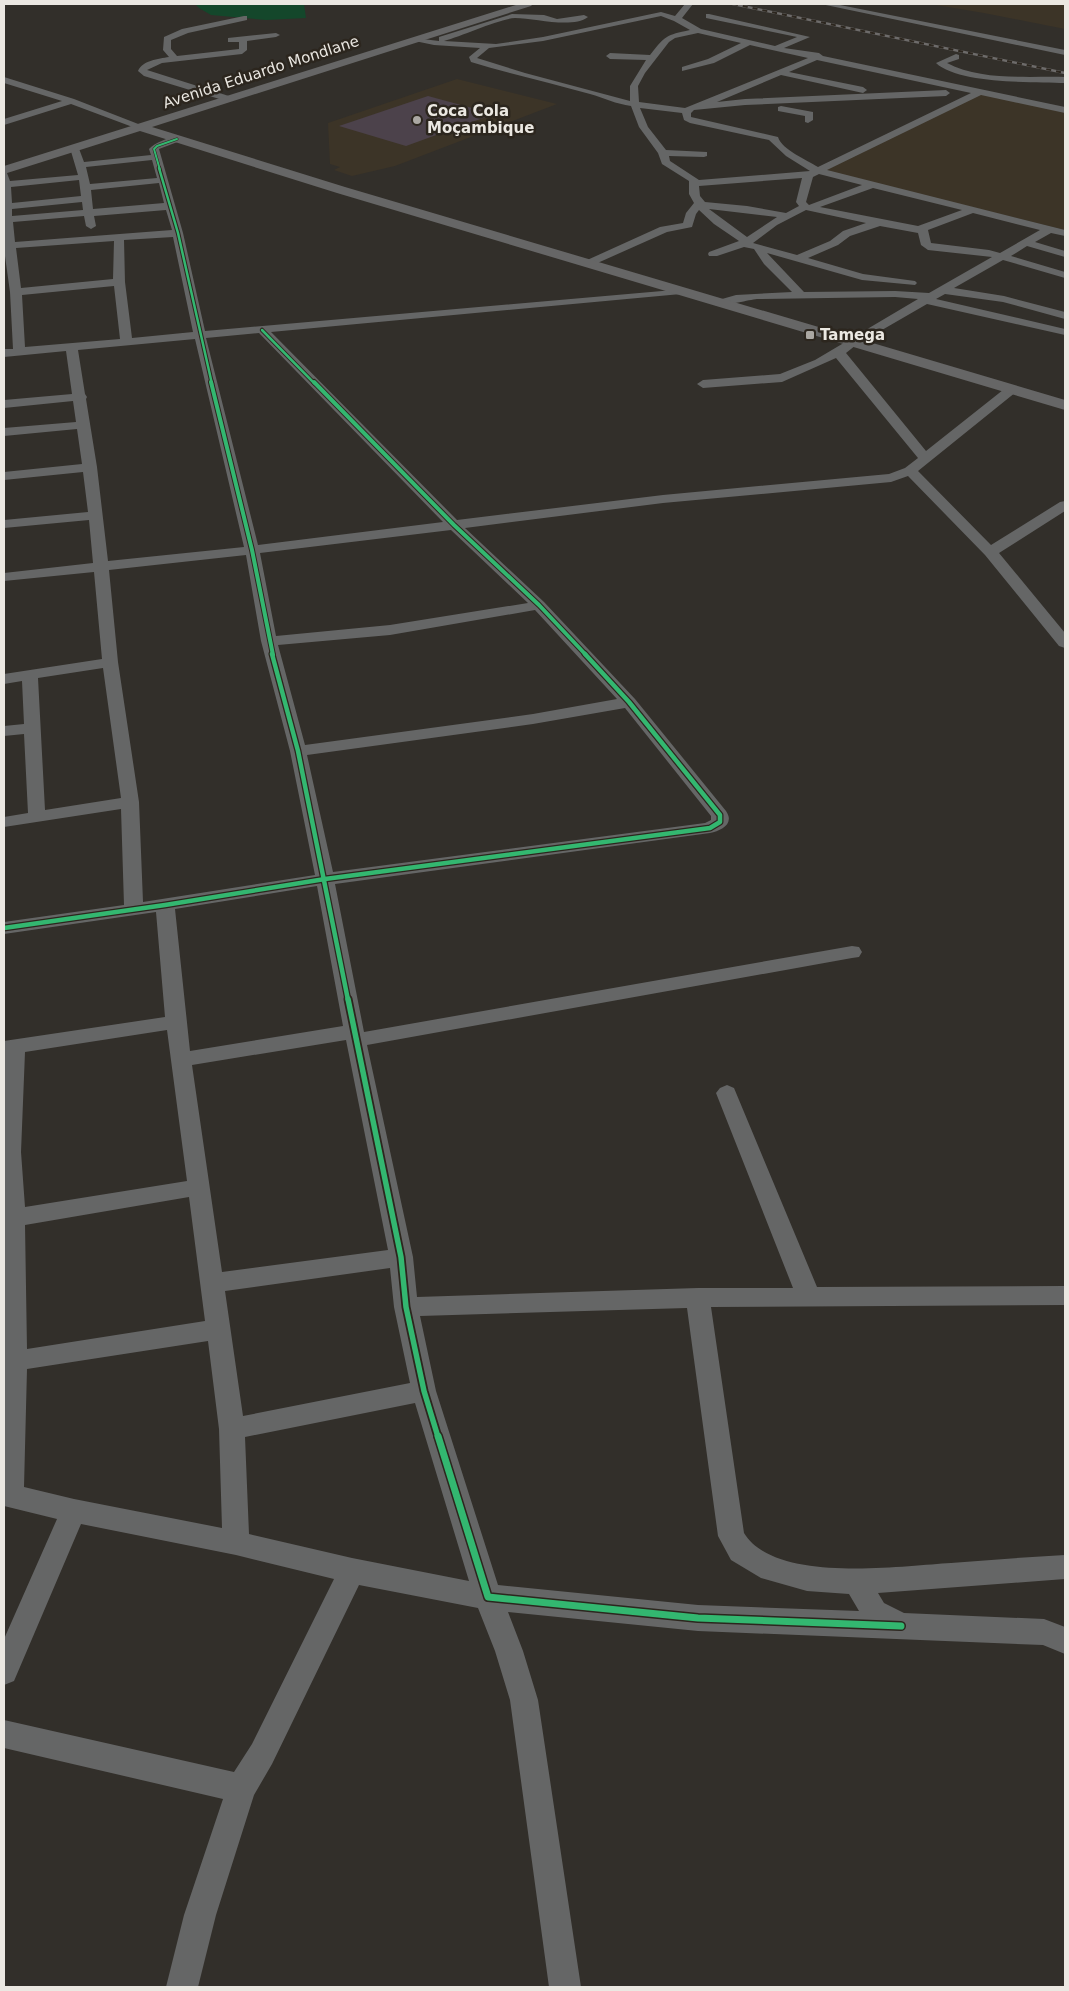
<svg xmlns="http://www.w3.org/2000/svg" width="1069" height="1991" font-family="'DejaVu Sans',sans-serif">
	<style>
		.built { fill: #3c3427 }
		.green { fill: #14472b }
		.building { fill: #4c424b }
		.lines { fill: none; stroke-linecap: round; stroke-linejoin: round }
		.minor { fill: #656666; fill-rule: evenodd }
		.major { fill: #666; fill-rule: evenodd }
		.rail-casing { stroke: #6d6b6a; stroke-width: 2.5 }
		.rail { stroke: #2c261e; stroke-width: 2; stroke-dasharray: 5; stroke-linecap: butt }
		.cycleway-far5-casing { stroke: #2c261e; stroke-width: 3 }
		.cycleway-far4-casing { stroke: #2c261e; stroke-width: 4.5 }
		.cycleway-far3-casing { stroke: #2c261e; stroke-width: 6 }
		.cycleway-far2-casing { stroke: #2c261e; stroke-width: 7 }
		.cycleway-far1-casing { stroke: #2c261e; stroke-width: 9 }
		.cycleway-casing { stroke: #2c261e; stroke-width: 10 }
		.cycleway-far5 { stroke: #33b770; stroke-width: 2 }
		.cycleway-far4 { stroke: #33b770; stroke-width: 2.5 }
		.cycleway-far3 { stroke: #33b770; stroke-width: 4 }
		.cycleway-far2 { stroke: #33b770; stroke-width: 4.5 }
		.cycleway-far1 { stroke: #33b770; stroke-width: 5.5 }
		.cycleway { stroke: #33b770; stroke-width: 7 }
		.poi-dot { fill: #aaa7a2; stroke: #2c261e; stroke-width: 2 }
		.labels { text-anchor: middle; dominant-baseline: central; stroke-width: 5; stroke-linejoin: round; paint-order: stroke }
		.far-street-label { font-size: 15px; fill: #ebe8e2; stroke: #2c261e }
		.far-poi-label { font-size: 15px; font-weight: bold; fill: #ebe8e2; stroke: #2c261e; text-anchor: start }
	</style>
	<rect width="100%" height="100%" fill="#322f2a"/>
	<g class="built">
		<polygon points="930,4 1065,5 1065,29 984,13"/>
		<polygon points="457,79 557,104 395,166 352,176 334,170 340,167 330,164 328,123"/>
		<polygon points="978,93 1065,112 1065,230 815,169"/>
	</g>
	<polygon class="green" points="195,4 304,4 306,18 266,20 211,15 199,8"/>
	<polygon class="building" points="428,96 494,114 406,146 339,126"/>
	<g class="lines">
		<g class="minor">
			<path d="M685,4H693L682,18L701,29L775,46L797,37L706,18V14H709L810,37L784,48L819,53L823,56L1065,107V113L981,95L827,170L1065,230V236L1051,233L1035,242L1065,251V257L1027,246L1011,256L1065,272V278L1003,260L954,288L1004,296L1065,312V319L1003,302L945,294L936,299L1065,329V335L927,304L856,345L846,353L926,451L1008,386H1016L1018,389L1016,392L918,471L991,545L1060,502L1065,501V511L999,553L1065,633V648L1059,646L985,555L908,476L891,482L663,503L465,528L544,602L635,699L726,811C735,824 721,831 710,833L335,884L364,1032L852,946L859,947L862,952L859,957L852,958L367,1045L413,1257L417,1297L698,1288H793L716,1093L720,1088L727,1085L734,1088L817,1287L1065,1286V1305L711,1307L744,1533C775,1584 900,1566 951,1563C989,1560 1027,1557 1065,1555V1579L878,1593L884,1603L904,1613L1044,1619L1065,1627V1654L1043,1645L698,1631L508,1612L523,1651L538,1700L581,1987H549L510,1700L495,1651L478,1608L359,1585L272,1764L254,1795L216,1915L198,1987H166L184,1915L223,1799L4,1748V1720L234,1772L252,1744L334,1579L236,1555L81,1524L14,1681L4,1685V1639L57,1519L4,1506V1041L165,1017L156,912L4,934V922L124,905L121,809L4,827V817L28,813L24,734L4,736V726L24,724L22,681L4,684V674L102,659L94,572L4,581V573L93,563L89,520L4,528V520L88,512L83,472L4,480V472L82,464L77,429L4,436V428L76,422L73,401L4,408V400L72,394L66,351L4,357V349H13L10,292L4,249V172L7,173L10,181L78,175L70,148L72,146H78L84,162L151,155L149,149C155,142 171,136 180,137V141L159,149L183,233L205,331L685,289L687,291L685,293L681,294L271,332L457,520L663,495L889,474L905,468L918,458L836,358L782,382L703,388L697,384L703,380L780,374L815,360L918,299L895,297L757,299C748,300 721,307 715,305L713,303L715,301L736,295L792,292L764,264L754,249L744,247L717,256H709L708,254L709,252L739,241L714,224L699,210L696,214L692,227L667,232L593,265H585L584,263L585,261L660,227L683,223L686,213L694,203L689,194V181L662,164L658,153L639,127L631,106C616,104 604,98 590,94C550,83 510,74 471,62L469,57L480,48L434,45L410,40L414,38L439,41V37L512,14L544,15L557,19L584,15L588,17C572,29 535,18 515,18C499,19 462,36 444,41L496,44L543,37L661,12L675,16ZM661,16L674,21L690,30C666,35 665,36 650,55L610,53L606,56L610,59L646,60L630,86V101L525,73L477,58L489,48L543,41ZM698,33L741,43L708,59L682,67V71L714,63L750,45L808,58L685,108L639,102L638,86L645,73L669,42L675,38ZM817,60L971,93L818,167C807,160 782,150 778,137L691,117V113L694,110L745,105L946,96L950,93L946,90L745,99L717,102L781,75L863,93L867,90L863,87L789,72ZM640,108L682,113L684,120L690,123L769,140L786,156L810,171L699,180L670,161L669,156L704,157L707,156V152L666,150L648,127ZM152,160L157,178L90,184L86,167ZM819,174L862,185L809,205L806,202L813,177ZM802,178L796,202L799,206L786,213L747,206L705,202L700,196L699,186ZM79,180L81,196L12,203L11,187ZM159,183L164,203L93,209L91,190ZM873,188L962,210L918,226L820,207ZM82,202L83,210L12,216V209ZM709,209L777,217L747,237ZM166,210L172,230L15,242L13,222L84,216L86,226L91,229L96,226L94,216ZM806,210L866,223L843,231L830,241L797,255L753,243L777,225ZM973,213L1040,230L1000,253L989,250L931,243L928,230ZM880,226L918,233L921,245L928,250L992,257L929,293L895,291L804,292L767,253L862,280L915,285L917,283L915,281L863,274L808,258L838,245L850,236ZM173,237L193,332L132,338L125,282L124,240ZM114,241L113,279L21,288L16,248ZM114,286L120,339L25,347L22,295ZM259,333L443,522L258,545L206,338ZM195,339L244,547L108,561L97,467L86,399L87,397L85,394L78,350ZM451,530L528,603L390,625L276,636L260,553ZM246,555L261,641L290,751L315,875L143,902L139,802L118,662L109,570ZM535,610L617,699L533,714L305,745L278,645L390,635ZM103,668L121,798L45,810L38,678ZM625,708L711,816V820L705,823L333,872L307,755L533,724ZM317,886L343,1026L190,1051L175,909ZM167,1030L187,1181L25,1207L21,1152L25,1052ZM346,1040L388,1250L222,1272L192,1065ZM189,1197L205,1321L27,1349L25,1225ZM390,1268L394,1307L410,1383L243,1416L225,1291ZM687,1308L718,1536L731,1560L761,1578L807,1591L849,1594L859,1611L698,1605L498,1585L436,1391L420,1316ZM208,1341L219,1429L222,1528L74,1499L24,1487L27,1369ZM415,1403L469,1581L352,1558L249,1534L245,1437Z"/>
			<polygon points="821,4 835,4 1065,50 1065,55"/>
			<path d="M244,16H247V20L188,33L171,40V49L177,56L239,49V42H228V38L276,33L280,35L276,37L247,41V50L242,54L162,63L147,70L232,97V101H226L144,76L138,71C143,60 158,59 169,57L163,50L164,37L182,29Z"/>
			<path d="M956,54L959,55V59L947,63C981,81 1028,76 1065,77V83C1034,82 958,84 936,63Z"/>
			<polygon points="4,77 74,99 146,127 144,129 138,129 71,104 4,125 4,119 62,101 4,83"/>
			<polygon points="781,106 813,112 813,120 808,123 805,122 805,116 778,111 778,107"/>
		</g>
		<polygon class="major" points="519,4 533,4 531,6 152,127 345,187 1065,400 1065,410 337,193 140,131 4,174 4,166"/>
		<defs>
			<polyline id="rail" points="733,4 1065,73"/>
		</defs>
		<use href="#rail" class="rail-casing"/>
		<use href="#rail" class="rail"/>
		<defs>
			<polyline id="cycleway-far5" points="160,170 154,149 157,146 177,139"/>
			<g id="cycleway-far4">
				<polyline points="159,168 178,233 212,384"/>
				<polyline points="262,330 315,384"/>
			</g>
			<g id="cycleway-far3">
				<polyline points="211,382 252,550 273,655"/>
				<polyline points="314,382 454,525 539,605 586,655"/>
			</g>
			<g id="cycleway-far2">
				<polyline points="272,654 298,751 348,1000"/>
				<polyline points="4,928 165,905 325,879 710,828 720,822 720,815 629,702 585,654"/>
			</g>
			<polyline id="cycleway-far1" points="348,999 401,1257 406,1307 424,1391 438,1437"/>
			<polyline id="cycleway" points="438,1436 488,1597 698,1618 901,1626"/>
		</defs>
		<use href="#cycleway-far5" class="cycleway-far5-casing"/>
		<use href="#cycleway-far4" class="cycleway-far4-casing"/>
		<use href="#cycleway-far3" class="cycleway-far3-casing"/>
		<use href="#cycleway-far2" class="cycleway-far2-casing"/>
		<use href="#cycleway-far1" class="cycleway-far1-casing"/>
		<use href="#cycleway" class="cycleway-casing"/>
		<use href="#cycleway-far5" class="cycleway-far5"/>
		<use href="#cycleway-far4" class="cycleway-far4"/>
		<use href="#cycleway-far3" class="cycleway-far3"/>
		<use href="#cycleway-far2" class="cycleway-far2"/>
		<use href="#cycleway-far1" class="cycleway-far1"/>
		<use href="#cycleway" class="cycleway"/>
	</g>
	<g class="poi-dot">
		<circle cx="417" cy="120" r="5"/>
		<rect x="805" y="330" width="10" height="10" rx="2.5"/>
	</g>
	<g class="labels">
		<g class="far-street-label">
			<text transform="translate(261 72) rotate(-18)">Avenida Eduardo Mondlane</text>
		</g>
		<g class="far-poi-label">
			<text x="427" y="111">Coca Cola<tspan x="427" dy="17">Moçambique</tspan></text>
			<text x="820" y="335">Tamega</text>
		</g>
	</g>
	<rect width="1069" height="1991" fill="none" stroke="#ebe8e2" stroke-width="10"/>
</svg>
